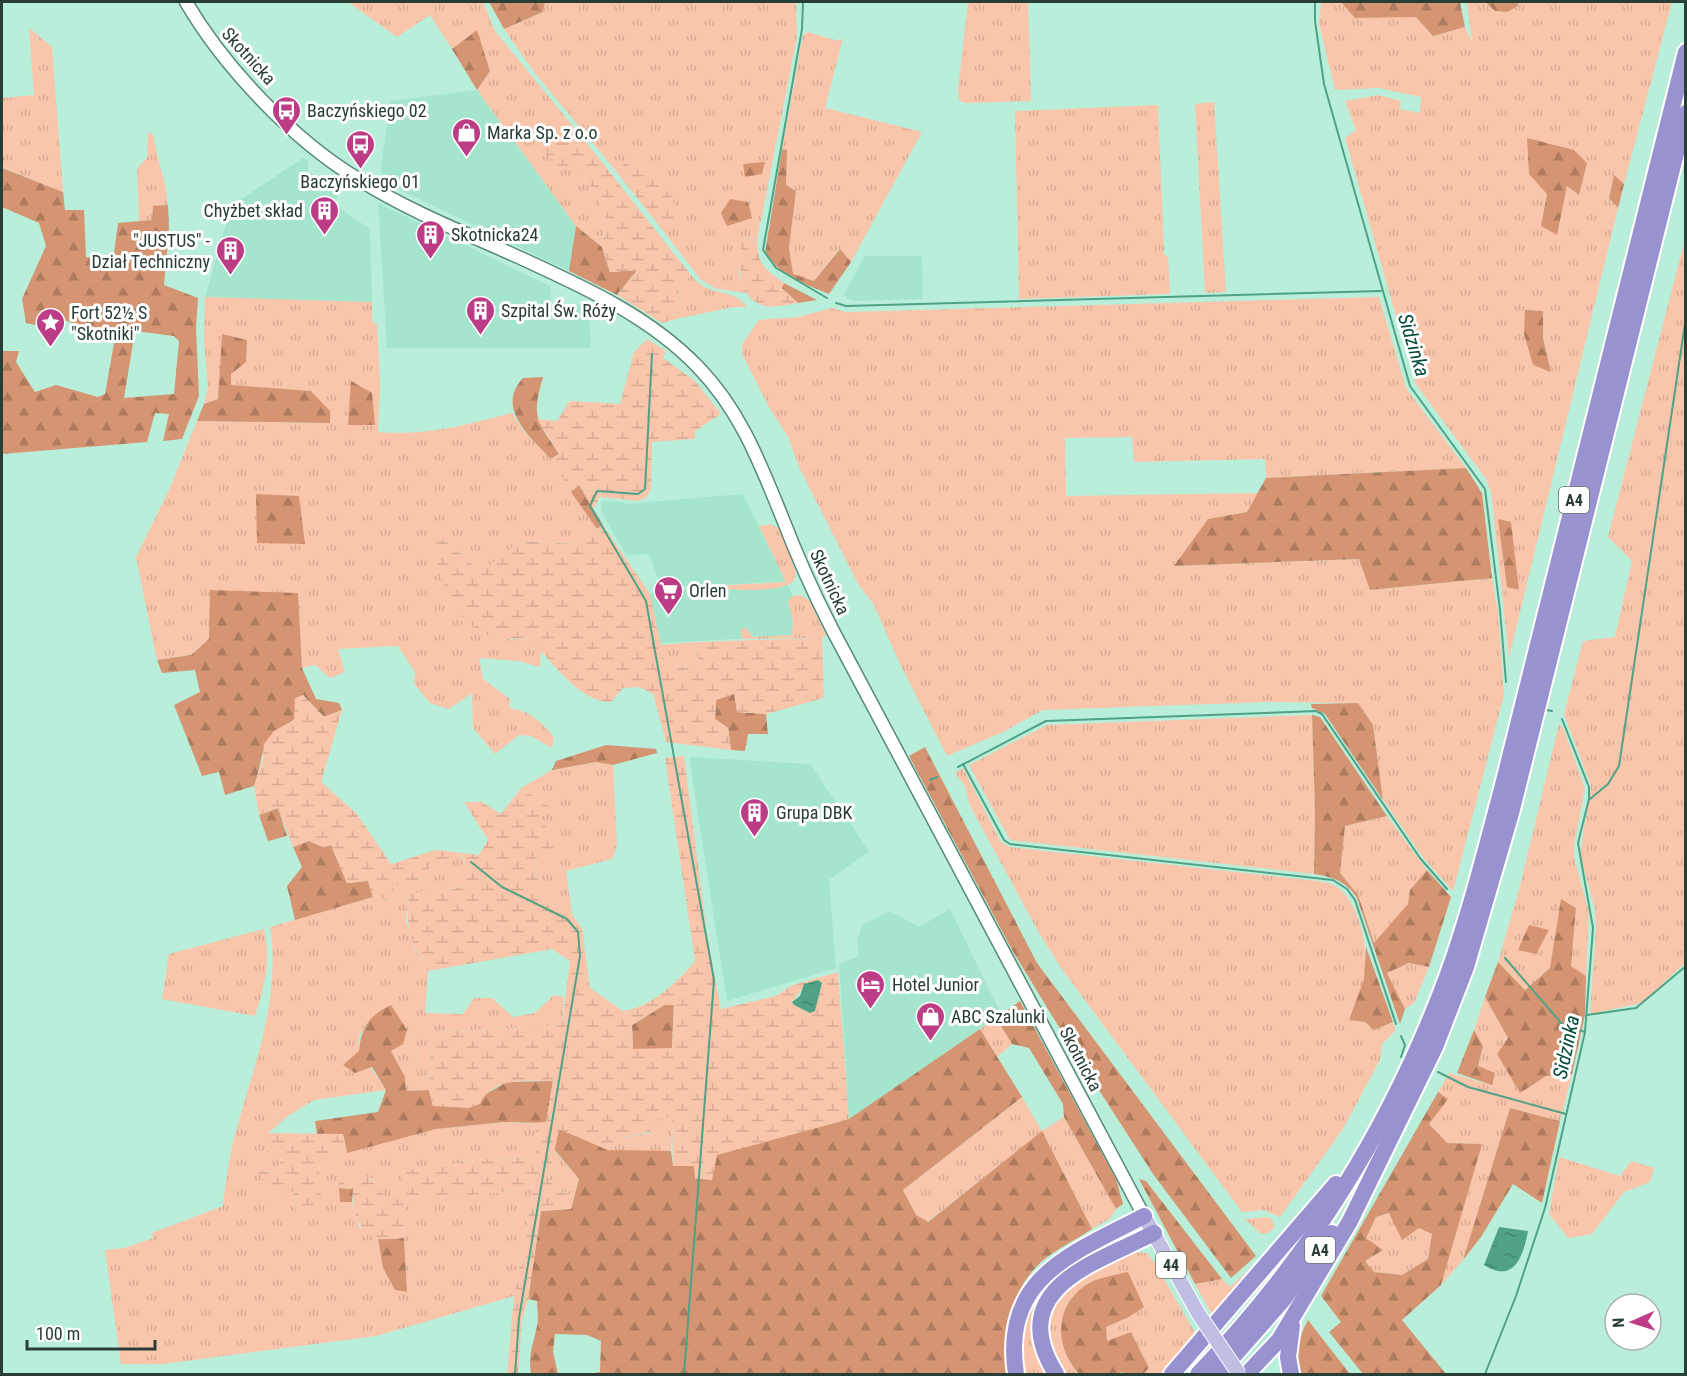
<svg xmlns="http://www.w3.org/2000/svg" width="1687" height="1376" font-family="'Roboto Condensed',sans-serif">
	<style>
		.built { fill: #a6e5cd }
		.grass { fill: url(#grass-tufts); fill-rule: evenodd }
		.forest { fill: url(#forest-firs); fill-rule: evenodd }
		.wetland { fill: url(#wetland-marsh); fill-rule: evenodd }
		.water { fill: url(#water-ripples) }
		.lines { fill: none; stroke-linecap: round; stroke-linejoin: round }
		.stream { stroke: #4fa286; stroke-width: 2 }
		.secondary-casing { stroke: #578a77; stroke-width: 15 }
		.primary-casing { stroke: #fff; stroke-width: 16 }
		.motorway-casing { stroke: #fff; stroke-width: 20 }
		.secondary { stroke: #fff; stroke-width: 12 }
		.primary { stroke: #c1bee3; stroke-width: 14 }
		.motorway { stroke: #9892d0; stroke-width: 16 }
		.primary-bridge-casing { stroke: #fff; stroke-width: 16; stroke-linecap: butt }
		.primary-bridge { stroke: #c1bee3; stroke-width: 14 }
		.labels { text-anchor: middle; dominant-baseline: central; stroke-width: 6; stroke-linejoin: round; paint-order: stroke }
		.shield { fill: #fff; stroke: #687872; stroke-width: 1.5 }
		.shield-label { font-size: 16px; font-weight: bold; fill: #283e35 }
		.street-label { font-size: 18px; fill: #283e35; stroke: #fff }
		.poi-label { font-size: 18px; fill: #283e35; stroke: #fff; text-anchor: start }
		.water-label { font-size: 20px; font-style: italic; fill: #004a37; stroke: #fff }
	</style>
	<defs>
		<pattern id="grass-tufts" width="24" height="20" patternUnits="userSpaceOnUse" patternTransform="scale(1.5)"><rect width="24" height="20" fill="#fac6ab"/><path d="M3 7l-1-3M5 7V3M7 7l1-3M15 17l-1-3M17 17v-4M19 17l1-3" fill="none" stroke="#d6ab94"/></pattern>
		<pattern id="forest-firs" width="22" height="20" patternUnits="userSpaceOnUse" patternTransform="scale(1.5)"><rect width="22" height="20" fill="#d69572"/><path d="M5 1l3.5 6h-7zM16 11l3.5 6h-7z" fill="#ae7b5e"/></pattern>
		<pattern id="wetland-marsh" width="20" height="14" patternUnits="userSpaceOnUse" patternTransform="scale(1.5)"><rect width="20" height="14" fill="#fac6ab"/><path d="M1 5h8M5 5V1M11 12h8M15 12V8" fill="none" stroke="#d6ab94"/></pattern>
		<pattern id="water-ripples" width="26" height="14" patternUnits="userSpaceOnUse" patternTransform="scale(1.5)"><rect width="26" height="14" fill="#4fa286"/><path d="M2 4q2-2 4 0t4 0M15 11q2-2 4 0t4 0" fill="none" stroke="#42856e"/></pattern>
	</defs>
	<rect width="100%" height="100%" fill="#b9efda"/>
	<g class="built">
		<polygon points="477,90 576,226 569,271 383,182 381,164 391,101"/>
		<polygon points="303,158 308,160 308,189 310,172 338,193 335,205 370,229 372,302 205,297 231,206"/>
		<polygon points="378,203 550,286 551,304 588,304 591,348 387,348"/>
		<polygon points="865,256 922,256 923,299 852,301 843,295"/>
		<polygon points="743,494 786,582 661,587 649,554 626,555 602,513 601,501 624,502 625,504"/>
		<polygon points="787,584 813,635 660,643 649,593"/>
		<polygon points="689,757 810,764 869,851 829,880 836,968 727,1001"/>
		<polygon points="950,909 1001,1014 849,1119 839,964 859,956 857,940 862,925 890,911 919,927"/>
	</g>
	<g class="grass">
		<polygon points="348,2 483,2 495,31 594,152 561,131 577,168 598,196 605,218 602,247 576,226 477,90 490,71 477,31 452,49 430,15 397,37"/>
		<polygon points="545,2 796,2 797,36 757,241 743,237 739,275 748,293 717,289 701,280 657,223 679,220 630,160 615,170 534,72 504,29 543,12"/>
		<polygon points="968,2 1028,2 1031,101 964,103 959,100 958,89"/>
		<path d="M1321,2H1341L1355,18L1416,16L1433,36L1465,27L1472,41L1467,2H1485L1495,11L1507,12L1518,6L1519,2H1672L1624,184L1614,176L1609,198L1618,208L1509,658L1491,492L1486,479L1415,383L1345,138L1356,130L1345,101L1379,95L1401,101L1400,109L1420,113L1421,97L1379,88L1335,90L1319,24ZM1587,163L1579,195L1567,186L1541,226L1547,194ZM1525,310L1543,311V338L1551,372Z"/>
		<polygon points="29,28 52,47 63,192 3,168 2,98 34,95"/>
		<polygon points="808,32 838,41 843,38 825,108 922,132 851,262 839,249 814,281 793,275 789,248 796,191 786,185 787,150 782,149 803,35"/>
		<polygon points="1214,102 1226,292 1205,293 1195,104"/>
		<polygon points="1158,105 1164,249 1164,255 1168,256 1170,294 1019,299 1015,111"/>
		<path d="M148,132L153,135C157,159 166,181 168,205L153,206L152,220L139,221L137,168L147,158Z"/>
		<polygon points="1685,239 1685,963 1642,1003 1590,1014 1596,928 1595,910 1580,854 1591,786 1564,714 1583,641 1615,637 1632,561 1608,537"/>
		<path d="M691,275C708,298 733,287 747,307H733L680,318L677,309L680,303L677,292Z"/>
		<path d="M205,297L372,302V322L377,324L380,384L378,432C428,436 465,425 512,413L523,430L551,459L597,529L573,544L531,541L515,545L489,567L474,566L445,540L511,640L526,637L541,649L540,667L519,661L479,658L483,679L510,699L509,708C531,711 540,721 554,737L552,748L531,736L519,735L495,754L473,728L472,693L449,709L430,703L414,684L415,672L398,646L338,649L345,672L330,678L315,665L302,668L298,593L210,639L191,655L157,660L136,557L169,490L197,421L330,423L311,391L231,386L222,335L218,399L204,404L208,388L204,341Z"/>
		<polygon points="1379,297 1406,388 1466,468 1266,478 1265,459 1134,462 1132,437 1065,438 1066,496 1259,493 1247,512 1208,519 1175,566 1359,559 1371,590 1492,578 1498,612 1504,695 1453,891 1425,860 1383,800 1373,725 1358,703 1267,702 1043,710 1003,732 947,756 898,660 874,605 858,584 800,469 788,437 769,407 742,354 742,344 759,320 798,317 832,308 846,312"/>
		<path d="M770,524L780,529L796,573L794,581C777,595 731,588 709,589V586L786,582L759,526Z"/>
		<polygon points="800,595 810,601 826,635 822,638 742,639 741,629 746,628 753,637 792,635 793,621 788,601 793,596"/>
		<polygon points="696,642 698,660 667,673 660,645"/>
		<polygon points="1312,715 1315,811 1314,874 1010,840 969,765 1047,725"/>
		<polygon points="1559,724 1564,730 1585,789 1574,846 1574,857 1589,913 1586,976 1571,967 1576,908 1562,900 1550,968 1525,990 1498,962 1521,882"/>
		<polygon points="596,762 613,765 617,845 612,859 566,871 572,914 544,902 534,858 537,813 552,809 521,788 552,770"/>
		<path d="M963,768L1001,842L1010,847L1290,878C1303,880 1319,880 1331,884C1359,894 1371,954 1364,980C1360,994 1354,1007 1349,1020L1365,1022L1374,1030L1393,1022L1396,1030L1382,1044L1380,1060L1343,1129L1280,1217L1264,1210L1242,1212L1061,968L1039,933L970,806L965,786L955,773Z"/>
		<polygon points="1387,816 1427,870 1410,890 1409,904 1374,944 1358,895 1340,873 1345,826"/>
		<path d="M459,855L468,866L464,885L432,897L409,895L406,920L415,949L428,971L425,1013L463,1014L474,998H492L513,1017L535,1013L554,995L564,997L562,1025L438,1032L431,1039L429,1090L406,1091L405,1077L391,1051V1005C376,1012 350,1035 361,1053C368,1066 378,1077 386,1090L314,1100L288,1116L267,1134L281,1155L279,1172L259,1171L294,1191L296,1213L321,1208L318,1159L436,1129L504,1122L535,1123L537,1140L535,1158L482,1159L403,1171L498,1193L534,1185L514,1296L376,1336L163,1364H121L105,1250L125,1248L153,1238L152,1233L223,1206C226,1179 230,1150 238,1124C256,1061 281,994 270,927L373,897L396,902L392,886L422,879L428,869ZM372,1178L385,1199H407L403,1216L407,1292L395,1290L383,1268L378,1239L359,1227L352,1202L340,1201L339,1180Z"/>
		<path d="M264,929C271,962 265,984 255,1016L162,999L169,954Z"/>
		<polygon points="1409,963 1429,967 1414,1003 1405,1009 1387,973"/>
		<polygon points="1485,997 1508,1038 1521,1092 1546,1076 1572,1074 1560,1121 1510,1108 1463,1260 1441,1285 1481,1144 1447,1143 1428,1124 1447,1099 1438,1092 1449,1073 1492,1085 1478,1066 1483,1046 1474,1030"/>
		<polygon points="996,1018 1012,1044 997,1057 980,1029"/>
		<polygon points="1022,1097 1042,1131 1064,1117 1116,1209 1111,1218 1092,1229 1042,1132 927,1222 916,1215 903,1190"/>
		<polygon points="673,1116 671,1151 610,1151 617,1139 650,1133 653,1119"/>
		<polygon points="553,1149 579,1179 574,1197 548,1181"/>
		<polygon points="1559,1157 1620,1176 1631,1161 1654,1168 1650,1182 1624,1192 1592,1234 1568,1238 1549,1214"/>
		<polygon points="1390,1213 1432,1234 1428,1259 1402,1275 1374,1272 1365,1261 1383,1250 1365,1238 1376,1217"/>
		<polygon points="1269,1217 1273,1221 1274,1228 1268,1233 1261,1234 1245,1219"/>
		<polygon points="1113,1238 1116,1245 1041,1305 1050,1374 1022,1374 1020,1353 1025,1313 1049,1276"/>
		<path d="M1135,1252L1147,1253L1155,1263L1198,1338L1163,1374H1143L1149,1368L1131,1332L1107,1342L1106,1327L1129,1317L1092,1282C1085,1287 1074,1293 1070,1300C1055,1323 1062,1355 1079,1374H1064C1050,1350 1040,1316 1063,1292C1069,1286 1079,1281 1086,1276C1103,1265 1115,1256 1135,1252Z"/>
		<polygon points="1259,1260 1262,1263 1214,1318 1195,1284 1222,1279 1230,1287"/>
	</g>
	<g class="forest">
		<polygon points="489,2 545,2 543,12 504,29"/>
		<polygon points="1341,2 1460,2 1465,27 1433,36 1416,17 1355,18"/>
		<polygon points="1485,2 1519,2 1518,6 1507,12 1495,11"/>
		<polygon points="477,30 490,71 477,90 452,49"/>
		<polygon points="1527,138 1574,150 1587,163 1579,195 1567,186 1557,235 1541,226 1547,194 1529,174"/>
		<path d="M782,149L787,150L786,185L796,191L789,248L793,274L814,281L840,249L851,262L829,294C805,284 780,276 765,253Z"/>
		<polygon points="765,162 762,174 745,177 743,164"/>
		<path d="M2,168L63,192L65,210H84L86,257L113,261L118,223L152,220L153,206L168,205L169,229L164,285L198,298L196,328L199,396L182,439L163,441L169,414L155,413L147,442L2,454V351H19L16,362L35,392L56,385L98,397L105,394L116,332H84L70,322L43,313L36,325L26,323L22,299L46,246L39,223L2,207ZM135,331L174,336L179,341L174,394L124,398Z"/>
		<polygon points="1614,175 1624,184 1618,208 1609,198"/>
		<polygon points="730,199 748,202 752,218 727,226 721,213"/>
		<polygon points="576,226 602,247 610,272 637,270 617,295 569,271"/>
		<polygon points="784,283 817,300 798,303 781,288"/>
		<polygon points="1525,310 1543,311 1543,338 1551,372 1533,365 1524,334"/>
		<polygon points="222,334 247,340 246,362 231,374 231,385 311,391 330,411 330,423 197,421 204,404 218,399"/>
		<path d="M543,377C531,419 537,420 559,454L551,459C530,437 495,408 523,378Z"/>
		<polygon points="351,381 372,393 375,425 348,425"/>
		<polygon points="1466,468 1482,493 1492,578 1370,590 1359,559 1174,566 1208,519 1247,512 1266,478"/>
		<polygon points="579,485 603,525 597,529 571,492"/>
		<polygon points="256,494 299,496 305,544 257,543"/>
		<polygon points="1498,519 1511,522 1519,590 1507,587"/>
		<path d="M210,590L298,593L302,668L316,699L339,703L342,710L324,717L303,695L294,720C258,739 266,750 254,786L225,795L219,772L202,776L174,705L200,692L195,670L162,673L157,660L191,655L209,639Z"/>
		<polygon points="735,693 737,712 766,714 768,734 748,734 745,751 731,750 728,728 715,719 716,700"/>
		<polygon points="1358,703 1373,725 1383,800 1325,714 1312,708 1311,704"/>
		<path d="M1312,715L1320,717L1387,816L1345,826L1340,873L1358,895L1374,943L1408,904L1410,890L1427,870L1451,897L1429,967L1409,963L1387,973L1405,1009L1400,1024L1357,898C1346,881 1333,877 1314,874L1315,811Z"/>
		<polygon points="606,745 656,749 657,753 613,765 596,762 552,770 556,761"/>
		<polygon points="925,747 1037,963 1256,1256 1231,1278 1153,1174 1070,1045 1012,950 909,756"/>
		<polygon points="278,808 287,836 268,841 259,815"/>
		<polygon points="309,841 323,847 331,845 347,883 368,881 373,897 295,920 287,886 302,867 293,847"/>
		<polygon points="1561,899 1576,908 1571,966 1586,976 1585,1015 1572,1074 1546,1076 1520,1093 1497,1054 1508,1038 1485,997 1498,962 1525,990 1550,968"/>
		<polygon points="1529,925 1549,930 1536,954 1518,950"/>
		<polygon points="1366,947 1393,1022 1374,1030 1365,1022 1349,1020 1364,979"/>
		<polygon points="1020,1001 1116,1179 1123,1204 1116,1209 1064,1117 1063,1104 1029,1048 1012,1044 996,1018"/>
		<polygon points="674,1004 672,1049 633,1050 632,1025 664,1005"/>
		<path d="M391,1005L407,1030L403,1044L391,1051L405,1077L406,1091L429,1090L433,1106L484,1095L507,1082L553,1081L546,1123L504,1122L436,1129L347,1153L343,1134H317L315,1121L378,1112L386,1090L372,1067L355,1073L343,1065L359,1051C361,1028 369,1015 391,1005Z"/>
		<path d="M980,1029L1022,1097L903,1190L916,1215L928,1222L1042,1131L1092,1229C1076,1240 1056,1249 1041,1262C1009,1292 1004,1334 1006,1374H587L600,1372L601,1341L587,1335L555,1334L553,1352L558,1374H531C528,1353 533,1346 537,1326C539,1318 537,1309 537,1301L528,1299L541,1211L571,1209L579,1179L554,1149L559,1129L610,1150L671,1151L673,1166L849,1119Z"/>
		<polygon points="1474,1030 1483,1046 1478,1066 1495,1073 1492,1085 1457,1073"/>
		<path d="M1438,1092L1448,1099L1429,1124L1447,1143L1482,1144L1441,1285L1402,1320L1446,1374H1363L1329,1332L1341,1322L1321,1296ZM1389,1213L1402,1240L1419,1228L1432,1234L1428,1259L1402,1275L1374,1272L1365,1261L1383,1250L1366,1238L1376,1217Z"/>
		<polygon points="1510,1108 1560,1121 1542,1203 1513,1184 1481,1237 1463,1260"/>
		<polygon points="1139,1179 1146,1181 1222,1279 1195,1284"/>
		<polygon points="339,1188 353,1189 352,1202 340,1202"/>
		<polygon points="404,1238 407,1292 395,1290 383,1268 378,1239"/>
		<path d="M1128,1272L1144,1307L1129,1317L1106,1327L1107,1341L1131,1332L1149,1368L1143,1374H1124L1122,1372L1118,1374H1079C1053,1345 1054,1302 1091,1282C1102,1277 1116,1275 1128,1272Z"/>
		<path d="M1308,1320L1350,1374H1302C1295,1355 1298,1338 1308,1320Z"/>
	</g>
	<g class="wetland">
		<polygon points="561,131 594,152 691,275 677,292 680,303 677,309 680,318 662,323 617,295 637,270 610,272 602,247 605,218 598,196 577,168 561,168 545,153 540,132"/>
		<polygon points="630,160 671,194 679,220 657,223 615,170"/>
		<path d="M742,237L757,241C758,266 765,269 784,283L782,288L798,303C789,304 775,308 765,306C734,298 740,260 742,237Z"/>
		<polygon points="647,339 666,351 663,358 695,381 721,414 695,431 695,439 652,442 651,489 646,498 638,501 600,497 593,509 579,485 571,492 551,459 559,454 537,419 557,421 570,401 620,404 634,352"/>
		<path d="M603,525L650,594L667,673L698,660L696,642L822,638L824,698L766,714L737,712L734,694L716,700L715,719L728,728L731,750L666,742L653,694L639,687L623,688L611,702C576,702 551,657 526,637C462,650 443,590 431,540H445L474,566H488L515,545L531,541L573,544Z"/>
		<path d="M303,695L324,717L342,710L321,782L356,813L391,864L436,850L479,855L488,840L464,802H482L501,814L521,788L553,809L537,813L553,839L554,851L534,859L544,902L572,914L582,929L590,988L623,1011C650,1008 678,982 695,961L665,758L684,756L707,935L721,1009L776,996L793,985L838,972L849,1119L717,1155L712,1180L695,1179L694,1166H673L672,1116L654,1120L650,1132L617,1139L610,1151L559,1129L548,1181L574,1197L571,1209L541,1211L528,1299L522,1320L518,1374H507L514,1296L534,1185L498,1193L407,1199L403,1216L404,1238C396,1238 387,1240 379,1239C357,1235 352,1208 353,1189L339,1188V1180C368,1171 370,1174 385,1199H406L402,1171L482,1159L535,1158L537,1140L535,1123L546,1122L553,1081C528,1081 492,1076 480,1104L469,1108L433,1106L429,1090L431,1039L438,1032L562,1025L570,961L552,949L428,971C411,943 405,929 409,895L424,890L432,897L464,885L468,866L460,855L428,869L422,879L393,886L396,902L373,897L368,881L347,883L331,845L323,847L309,841L293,847L278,808L259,815L254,786L263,759L264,744L274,731L294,720L295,698ZM808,981L810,1013L794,1005L792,1002ZM664,1005H674L672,1048L633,1049L632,1025Z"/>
		<polygon points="267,1133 343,1134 347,1153 318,1159 322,1208 296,1213 294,1191 274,1198 258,1171 279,1172 281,1156 267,1152"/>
	</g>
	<g class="water">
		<polygon points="818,980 822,983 815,1011 810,1013 794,1005 792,1002 800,996 804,984"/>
		<path d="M1499,1227L1528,1231C1523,1257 1514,1284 1484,1265Z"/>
	</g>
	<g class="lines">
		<g class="stream">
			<polyline points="803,2 802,29 763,250 776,268 827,298"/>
			<polyline points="1315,2 1315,21 1324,84 1410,386 1485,489 1500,610 1506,682"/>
			<polyline points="836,303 846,306 1381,291"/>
			<polyline points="652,354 645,489 638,494 597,491 590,506 646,601 714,980 684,1374"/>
			<polyline points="1547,710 1552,711"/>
			<polyline points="963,764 1004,840 1010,844 1333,880 1347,889 1355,900 1396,1024"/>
			<polyline points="958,767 1046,721 1316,711 1322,714 1420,858 1447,889"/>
			<polyline points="930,780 937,777"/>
			<polyline points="1590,799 1608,784 1619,766 1686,317"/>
			<polyline points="471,862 502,887 567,919 578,932 580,956 519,1318 515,1374"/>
			<polyline points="1505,958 1562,1024 1585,1032"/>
			<polyline points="1587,1015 1636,1008 1686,966"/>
			<polyline points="1401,1036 1405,1045 1401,1057"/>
			<polyline points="1438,1072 1468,1087 1566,1114"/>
			<polyline points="1485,1374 1516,1296 1545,1208 1585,1032 1593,928 1578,843 1589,799 1589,787 1562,719"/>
		</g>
		<defs>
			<path id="secondary" d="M186,2C224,67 293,140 358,179C407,210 462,232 514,255C579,285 647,314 698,367C740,410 760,463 782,517C797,556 813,592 832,629L1144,1216"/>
			<polyline id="primary" points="1144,1216 1198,1313"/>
			<g id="motorway">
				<path d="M1016,1374C1001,1276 1073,1254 1144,1216"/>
				<path d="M1056,1374C1003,1288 1096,1263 1154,1233"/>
				<polyline points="1172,1374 1336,1184"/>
				<path d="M1198,1374C1308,1261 1392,1125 1447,977C1470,914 1486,849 1503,785L1686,52"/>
				<polyline points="1218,1374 1283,1300 1332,1233"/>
				<polyline points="1247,1374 1279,1340 1350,1221 1435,1047 1466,967 1511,813 1686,113"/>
				<polyline points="1291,1374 1288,1357 1292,1326"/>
			</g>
		</defs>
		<use href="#secondary" class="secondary-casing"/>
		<use href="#primary" class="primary-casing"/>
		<use href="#motorway" class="motorway-casing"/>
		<use href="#secondary" class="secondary"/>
		<use href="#primary" class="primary"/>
		<use href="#motorway" class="motorway"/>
		<defs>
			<polyline id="primary-bridge" points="1198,1313 1239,1374"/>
		</defs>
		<use href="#primary-bridge" class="primary-bridge-casing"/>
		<use href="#primary-bridge" class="primary-bridge"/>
	</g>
	<defs>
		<symbol id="bus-pin" viewBox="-11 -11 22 30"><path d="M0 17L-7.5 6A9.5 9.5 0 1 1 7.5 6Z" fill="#bc3c86" stroke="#fff"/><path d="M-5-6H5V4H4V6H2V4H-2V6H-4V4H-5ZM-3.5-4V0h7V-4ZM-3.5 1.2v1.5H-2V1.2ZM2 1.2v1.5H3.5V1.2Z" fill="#fff"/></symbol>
		<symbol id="shop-pin" viewBox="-11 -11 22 30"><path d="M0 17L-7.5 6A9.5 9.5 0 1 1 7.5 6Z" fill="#bc3c86" stroke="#fff"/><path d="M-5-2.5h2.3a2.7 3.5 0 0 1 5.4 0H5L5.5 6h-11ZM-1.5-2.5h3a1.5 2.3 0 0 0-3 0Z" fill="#fff"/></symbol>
		<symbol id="building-pin" viewBox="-11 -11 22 30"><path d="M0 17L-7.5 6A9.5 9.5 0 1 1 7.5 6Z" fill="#bc3c86" stroke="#fff"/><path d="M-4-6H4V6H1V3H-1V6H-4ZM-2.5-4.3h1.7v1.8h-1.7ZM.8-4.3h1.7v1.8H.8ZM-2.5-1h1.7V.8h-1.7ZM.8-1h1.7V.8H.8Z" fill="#fff"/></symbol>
		<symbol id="sight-pin" viewBox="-11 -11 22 30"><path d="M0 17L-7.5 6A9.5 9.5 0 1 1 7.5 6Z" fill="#bc3c86" stroke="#fff"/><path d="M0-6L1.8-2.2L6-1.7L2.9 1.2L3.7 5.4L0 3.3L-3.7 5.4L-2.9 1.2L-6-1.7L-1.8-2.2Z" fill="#fff"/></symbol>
		<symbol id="supermarket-pin" viewBox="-11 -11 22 30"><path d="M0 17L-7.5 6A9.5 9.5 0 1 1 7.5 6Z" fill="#bc3c86" stroke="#fff"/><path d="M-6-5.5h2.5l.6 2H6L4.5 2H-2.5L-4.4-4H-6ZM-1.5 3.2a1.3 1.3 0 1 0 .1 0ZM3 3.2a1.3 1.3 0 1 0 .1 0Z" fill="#fff"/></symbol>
		<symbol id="hotel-pin" viewBox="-11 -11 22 30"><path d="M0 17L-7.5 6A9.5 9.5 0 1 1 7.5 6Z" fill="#bc3c86" stroke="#fff"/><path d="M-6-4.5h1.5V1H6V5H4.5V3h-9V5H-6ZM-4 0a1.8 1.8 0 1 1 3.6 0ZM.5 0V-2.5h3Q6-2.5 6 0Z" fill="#fff"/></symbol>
	</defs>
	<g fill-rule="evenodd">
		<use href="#bus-pin" x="270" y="94" width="33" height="45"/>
		<use href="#shop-pin" x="450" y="116" width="33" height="45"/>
		<use href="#bus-pin" x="344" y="128" width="33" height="45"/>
		<use href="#building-pin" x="308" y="194" width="33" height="45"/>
		<use href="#building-pin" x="414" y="218" width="33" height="45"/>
		<use href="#building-pin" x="214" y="234" width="33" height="45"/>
		<use href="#building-pin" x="464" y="294" width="33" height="45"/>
		<use href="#sight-pin" x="34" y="306" width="33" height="45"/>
		<use href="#supermarket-pin" x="652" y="574" width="33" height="45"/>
		<use href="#building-pin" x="738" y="796" width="33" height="45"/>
		<use href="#hotel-pin" x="854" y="968" width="33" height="45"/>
		<use href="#shop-pin" x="914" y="1000" width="33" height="45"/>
	</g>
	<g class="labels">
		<g class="shield">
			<rect x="1559" y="487" width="30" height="26" rx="4.5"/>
			<rect x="1305" y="1237" width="30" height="26" rx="4.5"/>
			<rect x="1156" y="1252" width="30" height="26" rx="4.5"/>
		</g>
		<g class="shield-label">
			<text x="1574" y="500">A4</text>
			<text x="1320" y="1250">A4</text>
			<text x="1171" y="1265">44</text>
		</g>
		<g class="street-label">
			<text transform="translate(249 56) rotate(48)">Skotnicka</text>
			<text transform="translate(830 582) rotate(65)">Skotnicka</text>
			<text transform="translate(1081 1059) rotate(62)">Skotnicka</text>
		</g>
		<g class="poi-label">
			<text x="307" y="110">Baczyńskiego 02</text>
			<text x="487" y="132">Marka Sp. z o.o</text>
			<text x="360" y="181" text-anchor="middle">Baczyńskiego 01</text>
			<text x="303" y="210" text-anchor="end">Chyżbet skład</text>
			<text x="451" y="234">Skotnicka24</text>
			<text x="210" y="240" text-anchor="end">"JUSTUS" -<tspan x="210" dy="21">Dział Techniczny</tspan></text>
			<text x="501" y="310">Szpital Św. Róży</text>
			<text x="71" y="312">Fort 52½ S<tspan x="71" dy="21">"Skotniki"</tspan></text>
			<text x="689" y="590">Orlen</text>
			<text x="776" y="812">Grupa DBK</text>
			<text x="892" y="984">Hotel Junior</text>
			<text x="951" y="1016">ABC Szalunki</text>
		</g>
		<g class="water-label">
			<text transform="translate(1414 345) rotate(73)">Sidzinka</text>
			<text transform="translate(1566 1047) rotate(-78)">Sidzinka</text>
		</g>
	</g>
	<rect width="1687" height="1376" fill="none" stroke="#283e35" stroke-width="6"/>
	<g transform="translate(1633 1322) rotate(267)"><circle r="28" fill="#ffffff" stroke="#a9b2ae" stroke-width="1.5"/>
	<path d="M0-4.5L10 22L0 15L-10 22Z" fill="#bc3c86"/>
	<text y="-9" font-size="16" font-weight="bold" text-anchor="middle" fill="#283e35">N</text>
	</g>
	<path d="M27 1340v9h128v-9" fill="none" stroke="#283e35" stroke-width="3"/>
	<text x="36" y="1340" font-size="18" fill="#283e35" stroke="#ffffff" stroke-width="4.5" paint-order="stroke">100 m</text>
</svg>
